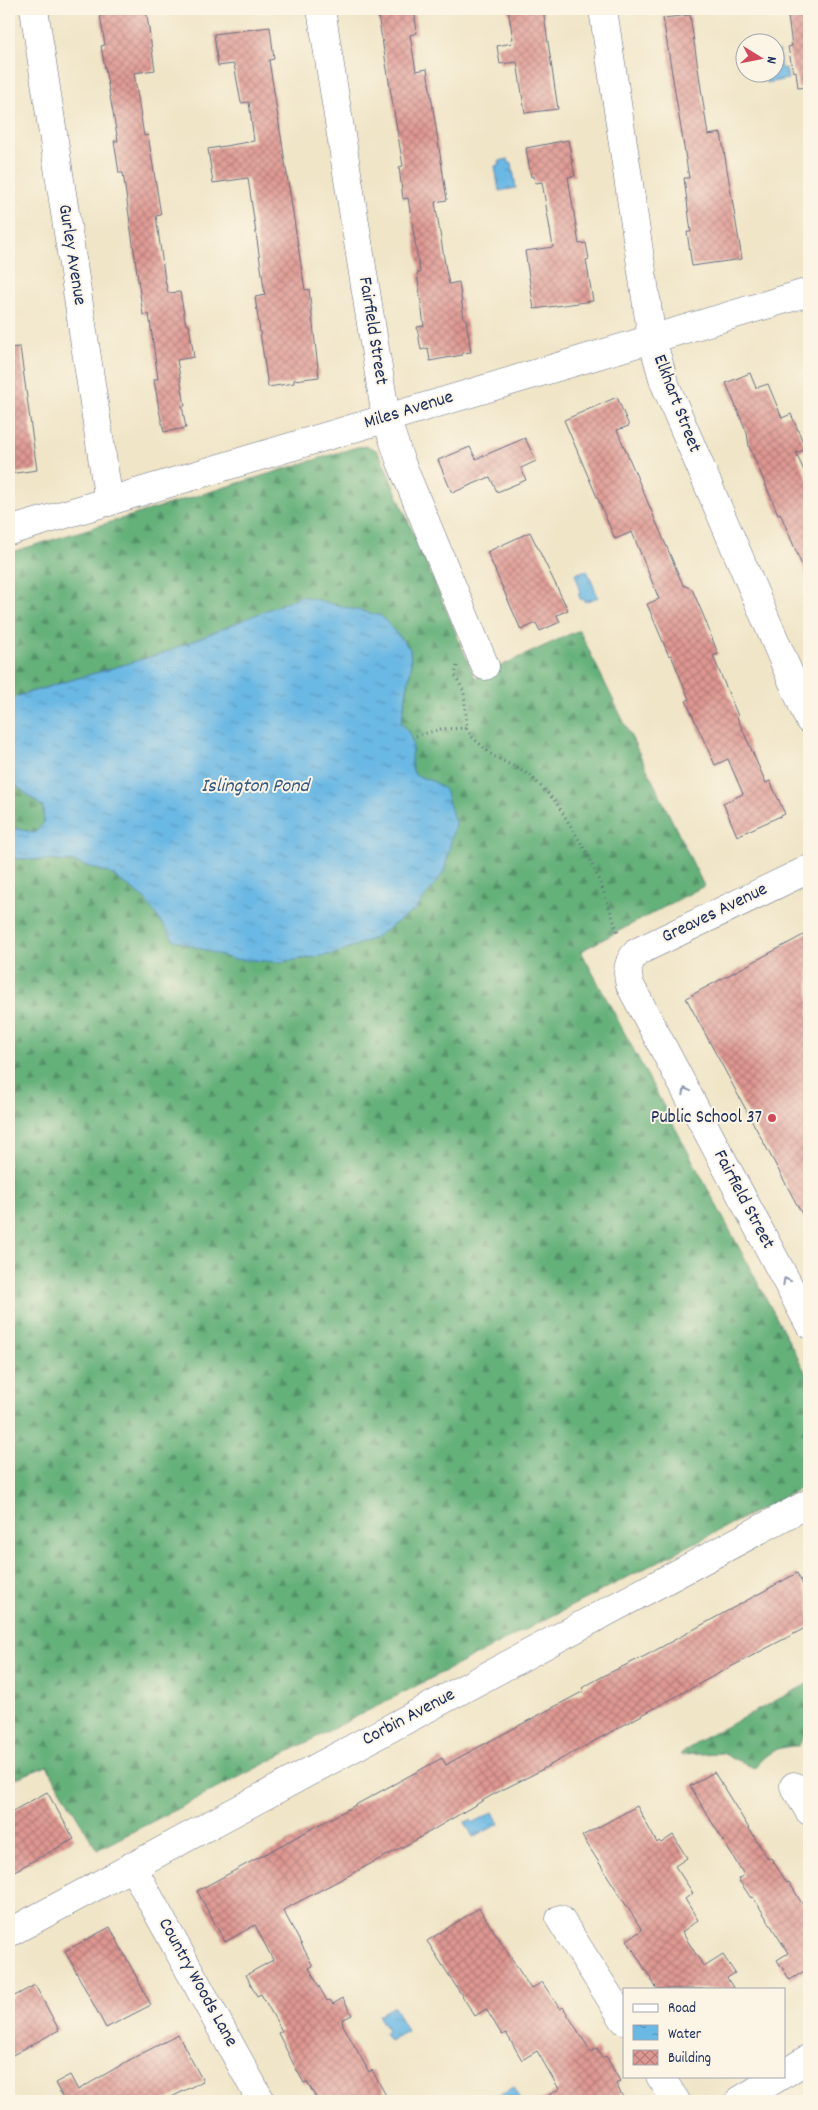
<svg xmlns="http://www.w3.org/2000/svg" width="818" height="2110" font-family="Dekko,sans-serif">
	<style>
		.forest { fill: url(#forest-firs); stroke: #40706c }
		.water { fill: url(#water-ripples); stroke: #4274a1 }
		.building { fill: url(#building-cross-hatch) }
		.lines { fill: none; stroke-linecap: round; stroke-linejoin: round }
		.street-casing { stroke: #666f83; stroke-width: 29 }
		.path { stroke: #666f83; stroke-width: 3; stroke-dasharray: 1 4; stroke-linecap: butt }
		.street { stroke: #fff; stroke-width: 28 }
		.oneway { stroke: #8d97ae }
		.poi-dot { fill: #d1495b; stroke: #fcf5e5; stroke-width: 2 }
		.labels { text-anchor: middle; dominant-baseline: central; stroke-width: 4; stroke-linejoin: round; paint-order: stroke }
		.street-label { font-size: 19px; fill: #1b2f5e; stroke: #fcf5e5 }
		.poi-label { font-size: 19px; fill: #1b2f5e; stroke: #fcf5e5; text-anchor: end }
		.water-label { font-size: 20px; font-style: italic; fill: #335886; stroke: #fcf5e5 }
	</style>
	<defs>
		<pattern id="forest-firs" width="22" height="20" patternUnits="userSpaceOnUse" patternTransform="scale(1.25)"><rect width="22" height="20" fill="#65b17a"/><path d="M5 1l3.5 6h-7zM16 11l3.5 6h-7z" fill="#529067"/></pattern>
		<pattern id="water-ripples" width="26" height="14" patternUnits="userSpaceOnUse" patternTransform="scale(1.25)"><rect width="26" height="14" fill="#6ab8e4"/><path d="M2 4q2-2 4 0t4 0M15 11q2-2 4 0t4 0" fill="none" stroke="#5696bc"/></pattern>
		<pattern id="building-cross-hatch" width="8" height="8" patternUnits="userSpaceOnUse" patternTransform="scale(1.25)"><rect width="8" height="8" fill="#df9791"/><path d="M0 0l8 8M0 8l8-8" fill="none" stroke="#b47c7a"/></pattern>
	</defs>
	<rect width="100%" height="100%" fill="#fcf5e5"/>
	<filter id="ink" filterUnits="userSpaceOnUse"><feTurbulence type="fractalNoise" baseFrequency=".02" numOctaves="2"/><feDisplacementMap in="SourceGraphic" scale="10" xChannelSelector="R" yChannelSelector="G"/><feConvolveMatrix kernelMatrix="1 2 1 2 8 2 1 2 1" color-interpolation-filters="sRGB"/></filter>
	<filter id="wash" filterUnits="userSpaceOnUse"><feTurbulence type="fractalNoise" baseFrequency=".0096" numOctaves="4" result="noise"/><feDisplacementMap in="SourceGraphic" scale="20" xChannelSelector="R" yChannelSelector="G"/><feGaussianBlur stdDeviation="1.12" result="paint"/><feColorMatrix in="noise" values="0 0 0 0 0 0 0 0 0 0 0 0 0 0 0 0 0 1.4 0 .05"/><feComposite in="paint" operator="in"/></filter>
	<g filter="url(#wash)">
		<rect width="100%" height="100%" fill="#f0e5c7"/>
		<g class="forest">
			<path d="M367,446L376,450L381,457L475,678L579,630L704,886L581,951L809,1379V1484L97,1850L47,1766L9,1781V858L74,862L110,873L144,898L174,940L281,962L334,954L374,938L434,782L415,775C403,752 424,748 401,723L411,667L410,649L381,616L164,653L17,696L9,704V553L357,447Z"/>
			<polygon points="9,780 43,807 44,824 35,833 9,827"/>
			<path d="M809,1683V1724L799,1746C778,1746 767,1752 754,1768L722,1753L680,1755L697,1742Z"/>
		</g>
		<g class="water">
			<polygon points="776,51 779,51 781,69 786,68 788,79 766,83 765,73 776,72"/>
			<polygon points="508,159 509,163 512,163 516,188 499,191 495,166 500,165 499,161"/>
			<polygon points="587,570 598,597 585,602 584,599 581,600 578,594 581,592 575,574"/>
			<path d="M301,596L381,616L410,649L411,667L401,723C424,749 403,752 415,775L434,782L445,790L455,823L444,872L416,909L374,938L334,954L281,962L232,959L174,940L144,898L110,873L74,862L9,858V827L35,833L44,823L43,807L9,780V704L17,696L164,653Z"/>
			<polygon points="493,1812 499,1824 473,1837 465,1822 471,1820 473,1823"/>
			<polygon points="394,2006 407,2031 389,2041 384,2033 387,2030 378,2015"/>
			<polygon points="513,2087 521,2101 500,2101 497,2096"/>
		</g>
		<g id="blocks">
			<g class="building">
				<polygon points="99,9 146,9 155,70 134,73 144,136 148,135 161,215 156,216 165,280 168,293 180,292 186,325 189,325 194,357 177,360 185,406 182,406 186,428 164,432 159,410 154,379 158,379 149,314 143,315 123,173 119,173 114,141 118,141 101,46 105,45"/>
				<polygon points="377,9 414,9 417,33 410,35 416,71 427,69 447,200 435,202 446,270 449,284 459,282 464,319 466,319 471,352 462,353 462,355 430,361 428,348 421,350 417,327 424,326 417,273 420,273 408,198 403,199 399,167 403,166"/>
				<polygon points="508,9 543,9 558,109 525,113 517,62 500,64 497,46 512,43 511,39 513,39"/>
				<polygon points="787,9 809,9 809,87 798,88 796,71 793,72 788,47 792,46"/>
				<polygon points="690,15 708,135 721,133 742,259 692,266 687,232 691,232 684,178 689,178 663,18"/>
				<polygon points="270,27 274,59 269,60 305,290 309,289 319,377 294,380 294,383 268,387 255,297 265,295 248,178 213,183 208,149 254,141 249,102 241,103 234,64 218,66 214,34"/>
				<polygon points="568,140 575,176 568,177 579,244 586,243 589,259 586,260 593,301 534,309 525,251 553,247 542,182 535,183 534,176 531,177 526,148"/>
				<polygon points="20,347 37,470 9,474 9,348"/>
				<polygon points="750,373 756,388 768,384 782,418 791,414 806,449 796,453 809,482 809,582 780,513 778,514 749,446 747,433 726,383"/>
				<polygon points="617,397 629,426 617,430 683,585 692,589 704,617 718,654 713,656 738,716 737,717 766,783 770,781 785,814 737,836 723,803 743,794 728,759 715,765 686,701 689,699 671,655 669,656 647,604 659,599 632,532 615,539 564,420"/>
				<polygon points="525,438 536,461 521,468 526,480 497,492 490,477 452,493 438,460 470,447 476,459"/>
				<polygon points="530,532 568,610 557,615 560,622 540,631 536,623 521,630 487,552"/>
				<polygon points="809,932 809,1227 686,998"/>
				<polygon points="797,1573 809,1597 809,1626 721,1672 532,1775 494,1794 414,1841 283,1910 313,1966 309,1968 327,2001 330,2000 333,2004 343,1998 352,2015 342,2020 343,2025 369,2072 372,2070 389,2101 318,2101 307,2082 304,2083 293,2063 278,2033 282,2031 261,1994 257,1996 246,1975 273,1960 255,1925 225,1942 197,1891 442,1758 446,1765 458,1758 584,1691 582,1688 607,1674 645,1656"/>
				<polygon points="714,1772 768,1859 771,1858 787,1883 789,1882 809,1915 809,1968 790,1980 777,1960 788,1953 753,1897 751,1898 738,1879 744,1875 690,1786"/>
				<polygon points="47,1792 74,1839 9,1874 9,1813"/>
				<polygon points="637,1806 657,1843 659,1841 661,1843 673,1835 687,1858 675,1866 693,1893 685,1899 698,1920 682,1932 704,1967 723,1955 735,1973 727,1978 734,1989 657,1989 627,1940 642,1930 582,1836"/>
				<polygon points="479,1908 531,1989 542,1982 560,2009 563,2007 591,2052 597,2048 602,2058 606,2056 620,2081 616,2084 625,2101 539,2101 559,2089 537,2051 522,2060 506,2033 502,2035 486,2009 475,2016 427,1941"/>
				<polygon points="110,1927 151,2005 106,2028 65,1951"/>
				<polygon points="35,1985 59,2030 9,2057 9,1999"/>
				<polygon points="178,2035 203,2081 164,2101 57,2101 63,2098 55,2083 70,2075 78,2090 133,2058"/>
			</g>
		</g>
	</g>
	<g filter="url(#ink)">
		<use href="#blocks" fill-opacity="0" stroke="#666f83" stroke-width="1"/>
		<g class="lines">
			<defs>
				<g id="street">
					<polyline points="34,9 109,502"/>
					<polyline points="321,9 386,418 400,460 485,666"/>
					<polyline points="603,9 652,339 664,382 809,720"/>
					<polyline points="9,531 809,292"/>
					<path d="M809,869L637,952C627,962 626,972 630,985L809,1324"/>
					<polyline points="794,1786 809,1811"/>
					<polyline points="132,1866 261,2101"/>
					<polyline points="560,1919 624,2020"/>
					<polyline points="9,1933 809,1503"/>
					<polyline points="784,2074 809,2058"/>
					<polyline points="660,2076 676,2101"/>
					<polyline points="739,2101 780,2076"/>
				</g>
			</defs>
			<use href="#street" class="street-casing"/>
			<g class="path">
				<polyline points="457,666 455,675 464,692 467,728 471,736 493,756 530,775 556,802 587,853 603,890 619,935"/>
				<polyline points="416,736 441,729 467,728"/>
			</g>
			<use href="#street" class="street"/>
		</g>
		<defs><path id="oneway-chevron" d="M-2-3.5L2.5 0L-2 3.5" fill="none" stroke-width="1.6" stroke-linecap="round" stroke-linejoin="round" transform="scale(1.25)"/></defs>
		<g class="oneway">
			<use href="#oneway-chevron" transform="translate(686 1091) rotate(-118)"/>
			<use href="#oneway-chevron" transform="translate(786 1281) rotate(-118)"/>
		</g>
	</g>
	<circle class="poi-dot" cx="772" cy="1118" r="5"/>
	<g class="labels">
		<g class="street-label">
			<text transform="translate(71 255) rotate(81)">Gurley Avenue</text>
			<text transform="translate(372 331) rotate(81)">Fairfield Street</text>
			<text transform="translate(676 404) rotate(69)">Elkhart Street</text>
			<text transform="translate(409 411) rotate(-17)">Miles Avenue</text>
			<text transform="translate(715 914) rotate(-26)">Greaves Avenue</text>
			<text transform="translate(743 1200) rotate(62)">Fairfield Street</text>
			<text transform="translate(409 1718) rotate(-28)">Corbin Avenue</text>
			<text transform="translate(197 1983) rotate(61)">Country Woods Lane</text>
		</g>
		<g class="poi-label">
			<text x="762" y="1118">Public School 37</text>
		</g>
		<g class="water-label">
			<text x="255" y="787">Islington Pond</text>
		</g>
	</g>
	<rect width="818" height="2110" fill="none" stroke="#fcf5e5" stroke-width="30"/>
	<rect x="623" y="1988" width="162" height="90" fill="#fcf5e5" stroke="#a2a6af"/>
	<rect x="633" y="2004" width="25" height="8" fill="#ffffff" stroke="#a2a6af"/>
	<text x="668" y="2012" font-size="15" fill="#1b2f5e">Road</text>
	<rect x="633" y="2025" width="25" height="15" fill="url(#water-ripples)" stroke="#a2a6af"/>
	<text x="668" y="2038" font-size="15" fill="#1b2f5e">Water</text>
	<rect x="633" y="2050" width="25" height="15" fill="url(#building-cross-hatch)" stroke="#a2a6af"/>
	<text x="668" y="2062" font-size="15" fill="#1b2f5e">Building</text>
	<g transform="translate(760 58) rotate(100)"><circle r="24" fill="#fcf5e5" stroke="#a2a6af"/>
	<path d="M0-4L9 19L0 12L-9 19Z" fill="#d1495b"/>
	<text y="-8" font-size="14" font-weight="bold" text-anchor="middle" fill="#1b2f5e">N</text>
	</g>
</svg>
